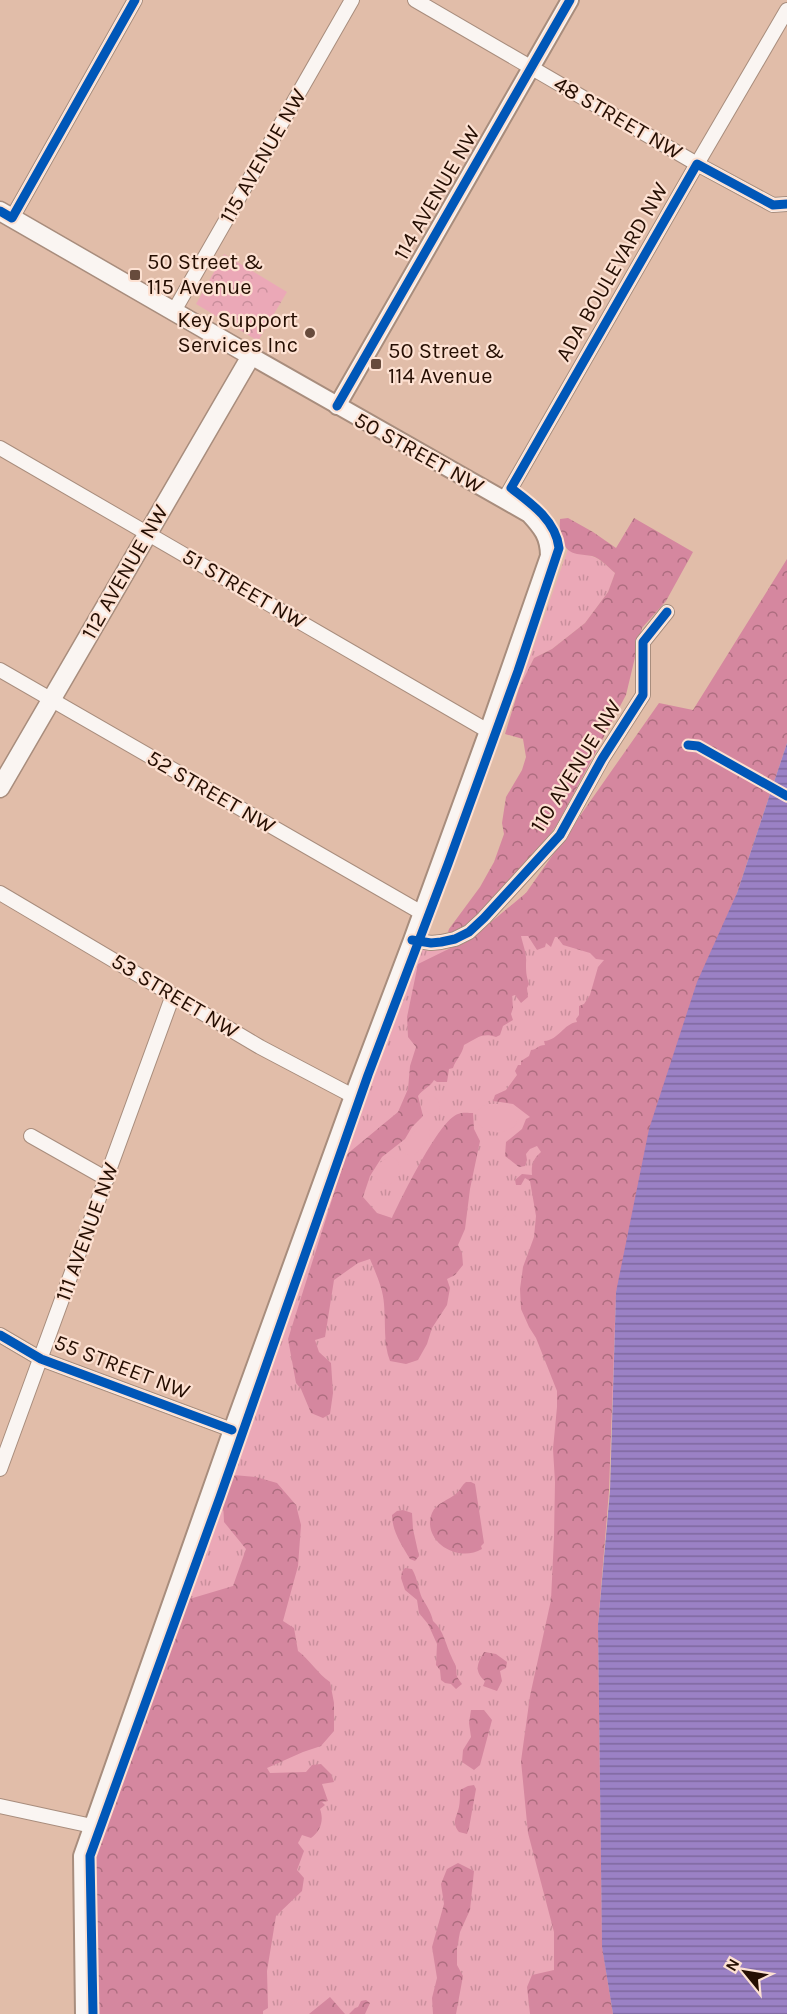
<svg xmlns="http://www.w3.org/2000/svg" width="787" height="2014" font-family="Karla,sans-serif">
	<style>
		.grass { fill: url(#grass-tufts) }
		.forest { fill: url(#forest-crowns) }
		.park { fill: url(#park-crowns) }
		.pitch { fill: #eba8b7 }
		.water { fill: url(#water-rules) }
		.pier { fill: #e1bda9 }
		.lines { fill: none; stroke-linecap: round; stroke-linejoin: round }
		.minor-casing { stroke: #a88d7d; stroke-width: 16 }
		.tertiary-casing { stroke: #a88d7d; stroke-width: 20 }
		.secondary-casing { stroke: #a88d7d; stroke-width: 21 }
		.minor { stroke: #faf5f2; stroke-width: 14 }
		.tertiary { stroke: #faf5f2; stroke-width: 16 }
		.secondary { stroke: #faf5f2; stroke-width: 18 }
		.cycleway-casing { stroke: #fde1d2; stroke-width: 13 }
		.cycleway { stroke: #0057b8; stroke-width: 9 }
		.poi-dot { fill: #674b3c; stroke: #fde1d2; stroke-width: 2 }
		.labels { text-anchor: middle; dominant-baseline: central; stroke-width: 4.5; stroke-linejoin: round; paint-order: stroke }
		.street-label { font-size: 22px; fill: #250e02; stroke: #fde1d2 }
		.poi-label { font-size: 22px; fill: #250e02; stroke: #fde1d2; text-anchor: start }
	</style>
	<defs>
		<pattern id="grass-tufts" width="24" height="20" patternUnits="userSpaceOnUse" patternTransform="scale(1.5)"><rect width="24" height="20" fill="#eba8b7"/><path d="M3 7l-1-3M5 7V3M7 7l1-3M15 17l-1-3M17 17v-4M19 17l1-3" fill="none" stroke="#c98f9c"/></pattern>
		<pattern id="forest-crowns" width="20" height="18" patternUnits="userSpaceOnUse" patternTransform="scale(1.5)"><rect width="20" height="18" fill="#d5879f"/><path d="M2 6a3 3 0 1 1 6 0M12 15a3 3 0 1 1 6 0" fill="none" stroke="#ad6d7f"/></pattern>
		<pattern id="park-crowns" width="20" height="18" patternUnits="userSpaceOnUse" patternTransform="scale(1.5)"><rect width="20" height="18" fill="#eba8b7"/><path d="M2 6a3 3 0 1 1 6 0M12 15a3 3 0 1 1 6 0" fill="none" stroke="#c98f9c"/></pattern>
		<pattern id="water-rules" width="6" height="5" patternUnits="userSpaceOnUse" patternTransform="scale(1.5)"><rect width="6" height="5" fill="#9b81c5"/><path d="M0 2.5h6" fill="none" stroke="#7e689e"/></pattern>
	</defs>
	<rect width="100%" height="100%" fill="#e1bda9"/>
	<g class="grass">
		<path d="M568,549C576,554 583,554 591,556C601,559 608,567 615,573L608,592L585,623L552,649L534,658L519,688Z"/>
		<polygon points="561,845 585,880 649,1129 616,1292 613,1392 598,1625 602,1947 612,2014 98,2014 96,1852 186,1601 212,1515 243,1441 365,1092 420,948 449,950 474,937 526,893"/>
	</g>
	<g class="forest">
		<path d="M568,518L593,532L616,548L634,518L693,552L666,601L642,628L626,695L557,825L530,861L494,899L469,924L453,934L448,932L449,929L480,887L494,862L504,834L502,823L506,797L522,770L526,757L523,739L505,734L519,688L534,658L552,649L585,623L608,592L615,573C608,567 601,559 592,556C587,555 582,555 577,554C560,550 559,534 560,519Z"/>
		<path d="M787,559V743L737,893L616,1292L609,1491L598,1625L602,1946L613,2014H530L527,1987L532,1975L554,1970V1932L528,1833L521,1761L530,1696L551,1600L554,1537L555,1482L553,1449L557,1407V1391L536,1338L529,1327L521,1309L520,1289L523,1267L534,1237L536,1216L530,1181L525,1178L521,1185H516L515,1180L522,1174L532,1175C531,1165 533,1159 541,1152L537,1146L530,1149L526,1154L527,1160L525,1166L519,1167L505,1156L506,1142L522,1129L526,1119L530,1117L513,1104L493,1101L495,1095L506,1090L517,1075L515,1071L518,1065H521V1061L529,1056L531,1050C536,1050 538,1045 545,1045L544,1041C559,1040 563,1024 577,1022L576,1019L579,1015V1006L584,1004L590,995L598,967L604,960L596,959L590,953L563,945L557,937H555L551,947L546,943L545,947L537,950L528,936H521C523,945 527,954 526,963C526,971 526,975 529,984L527,988L528,997L521,1003L515,995L512,996L513,1008L511,1014L513,1020L503,1026L500,1035L496,1037C482,1032 476,1039 464,1045C462,1055 456,1059 453,1068L449,1069L447,1082H437L434,1080C430,1087 423,1089 418,1096L423,1116L412,1127L405,1139L382,1157L370,1176L363,1197L377,1213L392,1218C402,1197 439,1120 458,1114C462,1112 469,1113 473,1113L474,1129L480,1141L470,1189L465,1229L458,1245L462,1253L463,1265L455,1275L447,1279L450,1288L447,1305L432,1328L427,1344L418,1360L406,1364L390,1361C383,1343 386,1324 384,1304C383,1288 376,1274 370,1259L358,1263L334,1280L325,1337L315,1340L319,1352L331,1363L333,1393L330,1414L323,1418L311,1413L301,1389L296,1383L288,1339L346,1155L398,1112L408,1089L410,1066L416,1047L408,1037L407,1017L418,964L473,937L526,893L659,703L693,710Z"/>
		<path d="M233,1475L256,1477L277,1483L296,1505L301,1525L298,1566L283,1621L294,1628L298,1651C310,1660 317,1673 330,1682L334,1703V1731L321,1746L303,1752L267,1768L270,1773L306,1772L312,1765L321,1764L331,1774L334,1782L322,1784L328,1801L322,1802L325,1805L320,1809C324,1820 321,1831 311,1838L302,1835L298,1843L304,1851L297,1870L304,1878L302,1891L276,1916L267,1971L268,2008L263,2011V2014H97L96,1854L186,1600L233,1586L246,1549L224,1522L223,1502Z"/>
		<path d="M466,1482H471L475,1484L484,1543L481,1546L482,1549C457,1564 421,1540 432,1513C436,1503 449,1500 457,1493C460,1490 462,1485 466,1482Z"/>
		<path d="M403,1510L412,1513L413,1529L419,1556L415,1561L410,1559C402,1546 392,1531 392,1515L397,1511Z"/>
		<path d="M405,1568L412,1569C418,1579 418,1589 422,1598C427,1606 431,1612 433,1621C444,1630 446,1646 452,1658C452,1659 456,1665 456,1667C457,1677 455,1674 462,1684L456,1689L451,1684L445,1683L441,1680L440,1670L436,1665L437,1644L428,1624L419,1613L417,1600L405,1590L401,1578L402,1572Z"/>
		<path d="M484,1652L496,1654L507,1662L506,1668L500,1671L502,1681L497,1691L483,1686L485,1681C474,1671 477,1664 484,1652Z"/>
		<polygon points="471,1710 484,1710 492,1720 480,1765 474,1770 462,1762 463,1750 471,1737 469,1723"/>
		<path d="M474,1785L476,1789L469,1828L467,1834L459,1832C451,1822 457,1817 459,1807C460,1802 460,1795 460,1790L468,1786Z"/>
		<polygon points="458,1863 474,1871 470,1910 460,1932 457,1948 457,1965 463,1976 456,2014 433,2014 432,1998 437,1978 432,1947 444,1904 441,1884 447,1869"/>
		<polygon points="330,1997 345,2014 309,2014"/>
		<polygon points="366,2000 370,2003 365,2014 349,2014 355,2008 358,2007 361,2001"/>
	</g>
	<polygon class="park" points="224,254 287,292 258,341 196,304"/>
	<g class="pitch">
		<path d="M432,1096C439,1099 441,1105 439,1113C432,1116 426,1113 422,1106L425,1097Z"/>
		<polygon points="489,1104 505,1104 517,1110 519,1118 514,1127 500,1133 484,1130 478,1123 477,1112 482,1106"/>
		<polygon points="422,1123 425,1123 430,1128 429,1139 416,1154 407,1155 402,1152 401,1146"/>
		<path d="M390,1156L396,1159L401,1168L399,1175L390,1185C382,1184 375,1180 375,1172L381,1162Z"/>
		<polygon points="511,1213 518,1218 517,1225 511,1231 502,1232 499,1228 499,1223 506,1215"/>
	</g>
	<polygon class="water" points="787,743 787,2014 613,2014 602,1947 598,1625 610,1491 616,1292 649,1129 697,982 737,893"/>
	<polygon class="pier" points="771,781 787,790 787,803 767,791"/>
	<g class="lines">
		<defs>
			<g id="minor">
				<polyline points="415,0 697,164 787,10"/>
				<polyline points="12,218 135,0"/>
				<polyline points="174,311 352,0"/>
				<polyline points="0,448 488,731"/>
				<polyline points="504,500 697,164 773,205 787,204"/>
				<polyline points="0,670 422,913"/>
				<polyline points="0,893 260,1047 353,1096"/>
				<polyline points="412,940 431,943 441,942 455,939 469,932 484,918 560,835 602,759 643,695 643,642 667,612"/>
				<polyline points="31,1136 107,1179"/>
				<polyline points="0,1335 41,1359 232,1430"/>
				<polyline points="0,1469 173,995"/>
				<polyline points="0,1806 92,1826"/>
			</g>
			<g id="tertiary">
				<polyline points="337,406 570,0"/>
				<path d="M84,2014L82,1856L232,1430L353,1096L412,940L488,731L549,556C549,537 542,528 529,514L251,356"/>
			</g>
			<polyline id="secondary" points="0,211 251,356 0,788"/>
		</defs>
		<use href="#minor" class="minor-casing"/>
		<use href="#tertiary" class="tertiary-casing"/>
		<use href="#secondary" class="secondary-casing"/>
		<use href="#minor" class="minor"/>
		<use href="#tertiary" class="tertiary"/>
		<use href="#secondary" class="secondary"/>
		<defs>
			<g id="cycleway">
				<polyline points="0,211 12,218 135,0"/>
				<polyline points="337,406 570,0"/>
				<polyline points="688,745 698,746 787,796"/>
				<polyline points="412,940 431,943 441,942 455,939 469,932 484,918 560,835 602,759 643,695 643,642 667,612"/>
				<polyline points="0,1335 41,1359 232,1430"/>
				<path d="M93,2014L90,1856L220,1497L368,1075L448,864L518,671L559,548C556,521 531,503 511,488L697,164L773,205L787,204"/>
			</g>
		</defs>
		<use href="#cycleway" class="cycleway-casing"/>
		<use href="#cycleway" class="cycleway"/>
	</g>
	<g class="poi-dot">
		<rect x="129" y="269" width="12" height="12" rx="3"/>
		<circle cx="310" cy="333" r="6"/>
		<rect x="370" y="358" width="12" height="12" rx="3"/>
	</g>
	<g class="labels">
		<g class="street-label">
			<text transform="translate(618 118) rotate(30)">48 STREET NW</text>
			<text transform="translate(263 156) rotate(-60)">115 AVENUE NW</text>
			<text transform="translate(437 193) rotate(-60)">114 AVENUE NW</text>
			<text transform="translate(612 272) rotate(-60)">ADA BOULEVARD NW</text>
			<text transform="translate(419 453) rotate(29)">50 STREET NW</text>
			<text transform="translate(125 572) rotate(-60)">112 AVENUE NW</text>
			<text transform="translate(244 589) rotate(30)">51 STREET NW</text>
			<text transform="translate(576 766) rotate(-58)">110 AVENUE NW</text>
			<text transform="translate(211 792) rotate(30)">52 STREET NW</text>
			<text transform="translate(175 996) rotate(31)">53 STREET NW</text>
			<text transform="translate(87 1232) rotate(-70)">111 AVENUE NW</text>
			<text transform="translate(122 1367) rotate(21)">55 STREET NW</text>
		</g>
		<g class="poi-label">
			<text x="147" y="262">50 Street &amp;<tspan x="147" dy="25">115 Avenue</tspan></text>
			<text x="298" y="320" text-anchor="end">Key Support<tspan x="298" dy="25">Services Inc</tspan></text>
			<text x="388" y="351">50 Street &amp;<tspan x="388" dy="25">114 Avenue</tspan></text>
		</g>
	</g>
	<g transform="translate(745 1972) rotate(300)" stroke="#fde1d2" stroke-width="4.5" paint-order="stroke">
	<path d="M0-4.5L10 22L0 15L-10 22Z" fill="#250e02"/>
	<text y="-9" font-size="16" font-weight="bold" text-anchor="middle" fill="#250e02">N</text>
	</g>
</svg>
